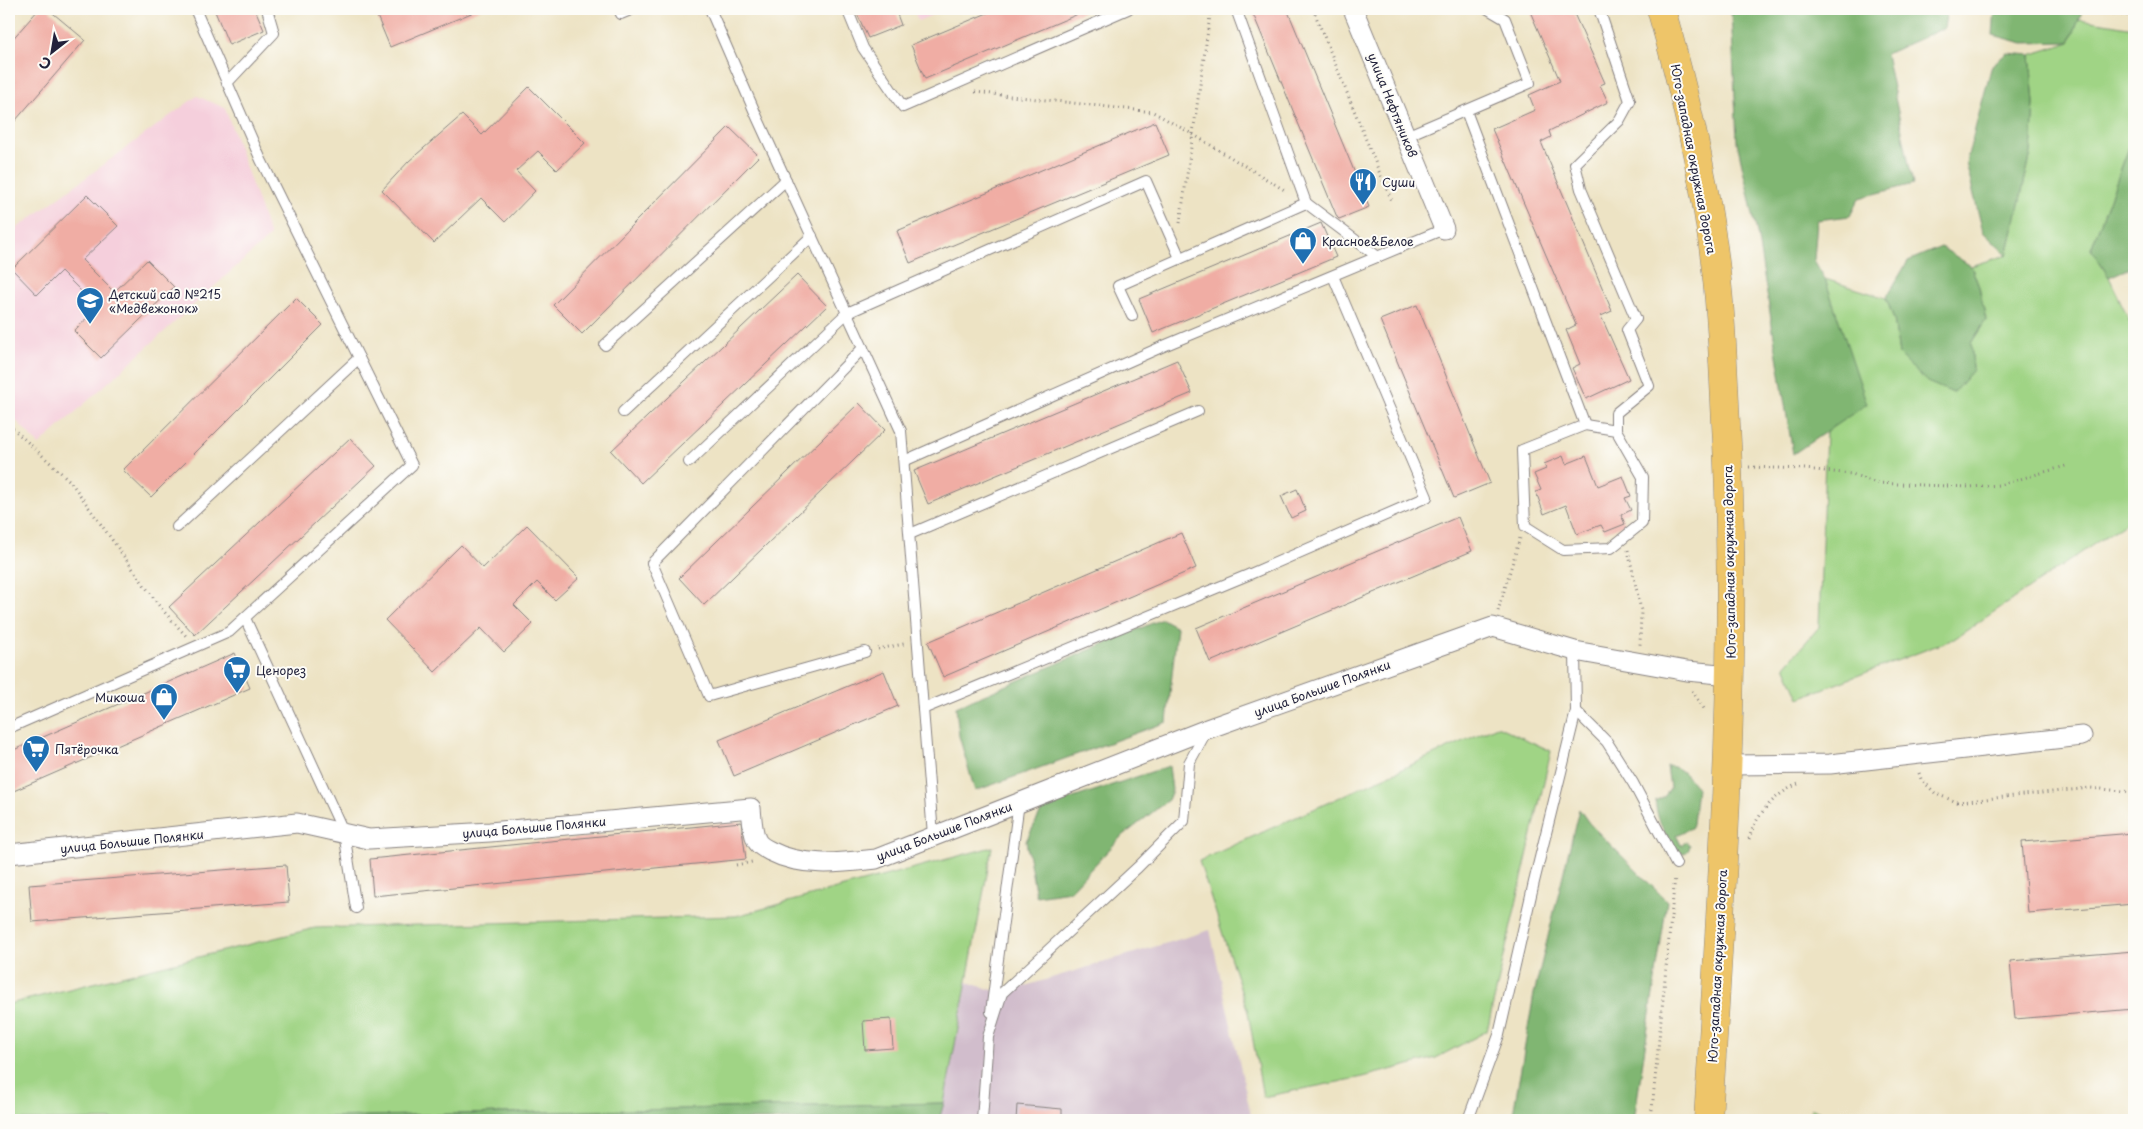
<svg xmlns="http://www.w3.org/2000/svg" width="2143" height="1129" font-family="'Playpen Sans',sans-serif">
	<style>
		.built { fill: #f5cfdc }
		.industrial { fill: #d1bdcc }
		.green { fill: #a0d485; stroke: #617b60 }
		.forest { fill: #80b672; stroke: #516c56 }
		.building { fill: #f0ada4 }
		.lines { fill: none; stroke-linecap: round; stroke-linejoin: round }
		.lane-casing { stroke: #888280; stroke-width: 12 }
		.street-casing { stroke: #888280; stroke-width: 21 }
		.highway-casing { stroke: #888280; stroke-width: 29 }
		.path { stroke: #888280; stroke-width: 3; stroke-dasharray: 1 4; stroke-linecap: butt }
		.lane { stroke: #fff; stroke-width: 10 }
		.street { stroke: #fff; stroke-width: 19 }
		.highway { stroke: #eec569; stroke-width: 28 }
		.labels { text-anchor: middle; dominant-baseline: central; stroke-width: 4; stroke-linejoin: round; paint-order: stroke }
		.street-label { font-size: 12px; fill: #22223b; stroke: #fdfcf7 }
		.poi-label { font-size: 12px; fill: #22223b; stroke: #fdfcf7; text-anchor: start }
	</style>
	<rect width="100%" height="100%" fill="#fdfcf7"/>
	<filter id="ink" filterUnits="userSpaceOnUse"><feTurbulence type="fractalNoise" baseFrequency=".02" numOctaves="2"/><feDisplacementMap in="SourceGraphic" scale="10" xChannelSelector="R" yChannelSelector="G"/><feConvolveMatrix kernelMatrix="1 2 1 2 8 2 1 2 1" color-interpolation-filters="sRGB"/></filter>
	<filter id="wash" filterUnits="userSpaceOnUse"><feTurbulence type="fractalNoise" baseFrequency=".0096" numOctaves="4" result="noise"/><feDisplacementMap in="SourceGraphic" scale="20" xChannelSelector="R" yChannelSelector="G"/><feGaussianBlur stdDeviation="1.12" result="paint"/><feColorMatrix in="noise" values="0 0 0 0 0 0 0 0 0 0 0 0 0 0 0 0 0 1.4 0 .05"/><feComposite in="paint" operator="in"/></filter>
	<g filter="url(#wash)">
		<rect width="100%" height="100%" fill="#ede3c4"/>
		<g class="built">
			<polygon points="913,9 946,9 918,21"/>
			<polygon points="197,96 225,108 270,236 39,445 9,413 9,234"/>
		</g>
		<polygon class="industrial" points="1210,930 1252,1120 939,1120 944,1103 967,982 1002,993"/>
		<g class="green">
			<polygon points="2079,19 2134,28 2134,134 2091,249 2109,277 2134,330 2134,517 1954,639 1799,698 1785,666 1819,627 1826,431 1866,404 1825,279 1886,298 1894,319 1899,355 1973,370 1971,343 1986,320 1979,287 1971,266 2007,255 2031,153 2034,103 2030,55 2070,42"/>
			<polygon points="1497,726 1551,751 1487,1031 1436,1058 1363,1077 1263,1097 1248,1012 1199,861"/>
			<polygon points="992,847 944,1103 199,1120 9,1120 9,1004 315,928 736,916"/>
			<polygon points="1812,1108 1837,1120 1803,1120"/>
		</g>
		<g class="forest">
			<polygon points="1731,9 1947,9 1944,28 1886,54 1913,184 1859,198 1850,216 1817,220 1814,260 1825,279 1867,404 1793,454 1757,233 1737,142"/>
			<polygon points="1995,9 2083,9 2070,42 2023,43 1993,35"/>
			<polygon points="2007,53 2030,55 2034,103 2031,153 2007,255 1983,232 1966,163 1992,65"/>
			<polygon points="2134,134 2134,266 2109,277 2091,249"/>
			<polygon points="1941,247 1971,266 1979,287 1986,320 1971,343 1973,370 1953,393 1927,382 1899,355 1894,319 1886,298 1908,261"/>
			<polygon points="1162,619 1177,627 1167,722 975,791 959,736 956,707"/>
			<polygon points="1169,766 1172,790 1168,800 1120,838 1070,891 1036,896 1026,841 1043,808"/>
			<path d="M1667,766C1682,766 1688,778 1697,788L1693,824L1691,828L1676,835L1681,845L1686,842L1690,845C1689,851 1687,853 1681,853C1665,838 1658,823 1655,801L1665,796L1670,788Z"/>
			<polygon points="1579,809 1589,823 1667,901 1634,1120 1512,1120 1534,994"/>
			<polygon points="944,1103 939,1120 199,1120"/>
		</g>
		<g id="blocks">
			<g class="building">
				<polygon points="39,9 48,9 85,40 9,128 9,43"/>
				<polygon points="214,9 255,9 264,30 229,45"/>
				<polygon points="374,9 481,9 390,47"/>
				<polygon points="855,9 895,9 901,25 868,38"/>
				<polygon points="997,9 1090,9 925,79 911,45"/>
				<polygon points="1251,9 1287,9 1369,207 1339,219 1337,217"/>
				<polygon points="1529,9 1572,9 1605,83 1600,85 1608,102 1549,131 1551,137 1541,142 1612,311 1601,316 1629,379 1586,399 1572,368 1580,364 1566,330 1576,325 1492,129 1535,110 1529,95 1560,81"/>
				<polygon points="529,87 585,143 557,170 538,151 516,171 535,191 505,222 481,198 434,243 382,190 409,161 462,115 482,135"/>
				<polygon points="1155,122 1169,155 910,263 897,231"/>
				<polygon points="729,127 759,156 582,334 553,305"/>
				<polygon points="87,195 118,226 82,260 114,292 147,260 174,287 101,358 74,331 98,308 61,271 37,295 12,269"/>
				<polygon points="1321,223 1336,257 1153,333 1139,299"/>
				<polygon points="797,275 827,306 641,483 611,451"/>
				<polygon points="296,298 323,325 151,497 123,470"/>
				<polygon points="1417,305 1490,483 1454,498 1380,320"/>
				<polygon points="1177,360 1192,393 928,504 914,471"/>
				<polygon points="859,403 885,430 704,605 679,578"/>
				<polygon points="350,438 376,466 195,635 169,607"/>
				<polygon points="1563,456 1566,464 1586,456 1598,486 1623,476 1631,496 1625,498 1631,510 1621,515 1625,524 1605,532 1601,525 1577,534 1566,505 1544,514 1536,492 1541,490 1534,474 1546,469 1544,464"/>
				<polygon points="1297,489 1306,511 1291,518 1281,496"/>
				<polygon points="1458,517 1472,551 1210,662 1196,628"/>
				<polygon points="527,525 579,578 555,600 537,582 514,605 533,624 504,652 481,628 435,672 385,620 461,545 483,568"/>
				<polygon points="1181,533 1196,568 943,677 928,642"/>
				<polygon points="235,653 250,688 9,793 9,752"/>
				<polygon points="884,671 898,706 734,776 719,740"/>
				<polygon points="741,822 746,859 373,896 370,859"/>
				<polygon points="2134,833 2134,904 2028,913 2022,842"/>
				<polygon points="286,865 289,902 32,922 29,885"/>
				<polygon points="2134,951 2134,1009 2015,1019 2010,961"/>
				<polygon points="891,1019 893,1048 865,1050 863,1021"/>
				<polygon points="1017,1105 1062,1109 1062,1120 1016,1120"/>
			</g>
		</g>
	</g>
	<g filter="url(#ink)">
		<use href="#blocks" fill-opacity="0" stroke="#888280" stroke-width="1"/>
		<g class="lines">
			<defs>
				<g id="lane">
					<polyline points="619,9 621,14 633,9"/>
					<polyline points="710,9 757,117 901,431 933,835"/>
					<polyline points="847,9 863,48 903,107 1128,9"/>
					<polyline points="1236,9 1306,203"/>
					<polyline points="227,83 274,33 267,9"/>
					<polyline points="1466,111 1585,425 1522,450 1525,526 1563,550 1611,548 1642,523 1643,477 1616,430 1616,413 1649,386 1627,330 1636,319 1581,189 1575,164 1619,121 1630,101 1599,9"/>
					<polyline points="1406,136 1530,83 1505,19 1488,9"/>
					<polyline points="1132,316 1118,286 1306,203 1378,257"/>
					<polyline points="605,345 786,180"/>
					<polyline points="863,348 652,563 709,696 865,652"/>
					<polyline points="623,412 812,236"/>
					<polyline points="1585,425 1616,430"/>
					<polyline points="904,461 1166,345 1444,229"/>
					<polyline points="689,462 847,313 1146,181 1180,258"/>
					<polyline points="177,527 359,358"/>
					<polyline points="910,534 1198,411"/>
					<polyline points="245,618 344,833 356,908"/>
					<polyline points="923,709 1248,575 1427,497 1333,276"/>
					<polyline points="1576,711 1607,742 1633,783 1676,864"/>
					<polyline points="9,728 229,632 412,465 261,160 195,9"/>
					<polyline points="991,1012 1019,802"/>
					<polyline points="982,1120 988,1037 1002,993 1138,867 1184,821 1189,763 1207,730"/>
					<polyline points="1468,1120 1499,1035 1534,882 1576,711 1575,651"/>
				</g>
				<g id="street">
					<polyline points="1353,9 1444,229"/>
					<polyline points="1728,765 1830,764 2082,736"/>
					<path d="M9,854L297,823L369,839L490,832L751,808C752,817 752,830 756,839C758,845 764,848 770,851C803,868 840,863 876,859L1207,729L1493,627L1575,651L1687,671L1731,675"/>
				</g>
				<path id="highway" d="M1661,9C1682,82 1701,164 1712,239C1721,300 1723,362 1726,424C1739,656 1722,888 1708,1120"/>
			</defs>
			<use href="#lane" class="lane-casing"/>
			<use href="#street" class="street-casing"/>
			<use href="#highway" class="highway-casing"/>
			<g class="path">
				<polyline points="1313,9 1380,174 1393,203"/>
				<polyline points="2067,9 2134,16"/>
				<polyline points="975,92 1153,112 1194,135 1286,191"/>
				<polyline points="1180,223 1211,9"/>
				<polyline points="9,425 70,481 160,607 186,636"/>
				<polyline points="1749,467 1805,469 1852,474 1876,483 1970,487 1999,485 2069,465"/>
				<polyline points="1628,550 1641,610 1640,645"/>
				<polyline points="1498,611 1520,538"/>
				<polyline points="878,649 904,644"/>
				<polyline points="1692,691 1705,710"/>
				<polyline points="1919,773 1921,779 1936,794 1957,802 2090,788 2134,792"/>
				<path d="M1749,839C1756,814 1775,794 1798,784"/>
				<polyline points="736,865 752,862"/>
				<polyline points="1651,1120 1675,877"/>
			</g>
			<use href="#lane" class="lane"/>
			<use href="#street" class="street"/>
			<use href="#highway" class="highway"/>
		</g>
	</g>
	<defs>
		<symbol id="restaurant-pin" viewBox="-11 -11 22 30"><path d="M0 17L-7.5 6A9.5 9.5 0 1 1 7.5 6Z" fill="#1f6fb2" stroke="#fdfcf7"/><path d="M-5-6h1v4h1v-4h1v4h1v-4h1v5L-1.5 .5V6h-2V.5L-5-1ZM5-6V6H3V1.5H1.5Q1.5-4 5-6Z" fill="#fff"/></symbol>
		<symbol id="shop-pin" viewBox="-11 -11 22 30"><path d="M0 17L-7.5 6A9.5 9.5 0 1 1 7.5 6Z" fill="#1f6fb2" stroke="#fdfcf7"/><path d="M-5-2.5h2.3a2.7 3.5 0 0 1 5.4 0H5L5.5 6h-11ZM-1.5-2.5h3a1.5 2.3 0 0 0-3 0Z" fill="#fff"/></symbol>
		<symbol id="school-pin" viewBox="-11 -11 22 30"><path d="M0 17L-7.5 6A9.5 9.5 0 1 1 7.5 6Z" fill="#1f6fb2" stroke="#fdfcf7"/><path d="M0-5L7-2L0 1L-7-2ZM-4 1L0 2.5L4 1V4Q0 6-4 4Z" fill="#fff"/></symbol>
		<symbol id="supermarket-pin" viewBox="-11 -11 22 30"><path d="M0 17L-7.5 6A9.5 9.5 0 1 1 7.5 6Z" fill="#1f6fb2" stroke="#fdfcf7"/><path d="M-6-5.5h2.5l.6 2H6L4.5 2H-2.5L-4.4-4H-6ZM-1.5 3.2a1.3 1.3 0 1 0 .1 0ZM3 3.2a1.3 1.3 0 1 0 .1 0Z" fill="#fff"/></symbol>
	</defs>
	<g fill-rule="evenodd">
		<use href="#restaurant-pin" x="1347" y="166" width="32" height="43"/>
		<use href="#shop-pin" x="1287" y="225" width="32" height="43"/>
		<use href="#school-pin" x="74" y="285" width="32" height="43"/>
		<use href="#supermarket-pin" x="221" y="654" width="32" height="43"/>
		<use href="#shop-pin" x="148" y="681" width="32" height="43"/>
		<use href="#supermarket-pin" x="20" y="733" width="32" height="43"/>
	</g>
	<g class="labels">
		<g class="street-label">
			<text transform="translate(1393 105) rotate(68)">улица Нефтяников</text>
			<text transform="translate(1694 159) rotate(79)">Юго-западная окружная дорога</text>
			<text transform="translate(1729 562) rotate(-91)">Юго-западная окружная дорога</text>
			<text transform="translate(1322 688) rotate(-20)">улица Большие Полянки</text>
			<text transform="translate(534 827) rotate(-5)">улица Большие Полянки</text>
			<text transform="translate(944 831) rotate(-21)">улица Большие Полянки</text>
			<text transform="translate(132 841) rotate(-6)">улица Большие Полянки</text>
			<text transform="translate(1717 966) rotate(-87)">Юго-западная окружная дорога</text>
		</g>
		<g class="poi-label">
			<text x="1382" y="182">Суши</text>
			<text x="1322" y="241">Красное&amp;Белое</text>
			<text x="109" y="294">Детский сад №215<tspan x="109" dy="14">«Медвежонок»</tspan></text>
			<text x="256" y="670">Ценорез</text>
			<text x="145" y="697" text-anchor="end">Микоша</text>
			<text x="55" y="749">Пятёрочка</text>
		</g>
	</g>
	<rect width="2143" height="1129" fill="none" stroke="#fdfcf7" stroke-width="30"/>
	<g transform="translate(52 52) rotate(211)" stroke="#fdfcf7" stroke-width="4" paint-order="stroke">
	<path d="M0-4L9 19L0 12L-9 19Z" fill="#22223b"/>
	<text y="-8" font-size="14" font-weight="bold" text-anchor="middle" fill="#22223b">С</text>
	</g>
</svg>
